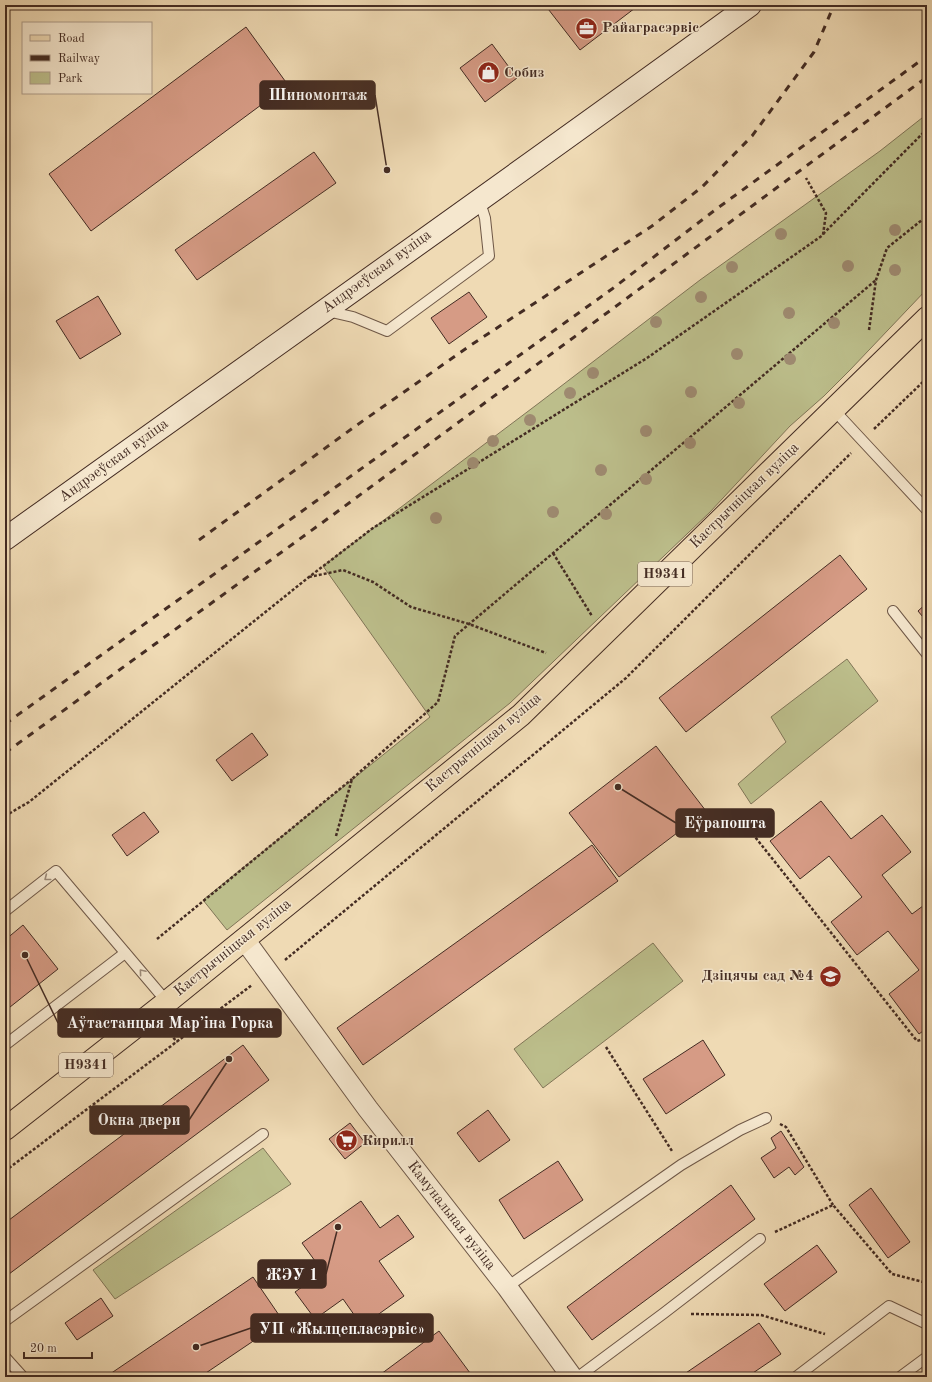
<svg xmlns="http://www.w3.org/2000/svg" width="932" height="1382" font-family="'Old Standard TT',serif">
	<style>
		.green { fill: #bcbe8b; stroke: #807557 }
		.building { fill: #d69b85; stroke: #442c23 }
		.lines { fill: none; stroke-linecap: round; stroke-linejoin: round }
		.service-casing { stroke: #6f5847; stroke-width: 12 }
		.minor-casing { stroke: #6f5847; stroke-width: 22 }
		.secondary-casing { stroke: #442c23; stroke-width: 24 }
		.primary-casing { stroke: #442c23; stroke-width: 24 }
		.path { stroke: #442c23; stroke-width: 2.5; stroke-dasharray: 3 2; stroke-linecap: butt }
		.service { stroke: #f5e7ce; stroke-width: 10 }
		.minor { stroke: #f5e7ce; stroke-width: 20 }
		.secondary { stroke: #f5e7ce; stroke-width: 22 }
		.primary { stroke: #efdab4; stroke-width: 22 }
		.rail { stroke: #442c23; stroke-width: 3; stroke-dasharray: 7 7; stroke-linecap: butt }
		.tree { fill: #9e8a70 }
		.oneway { stroke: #9c8a78 }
		.labels { text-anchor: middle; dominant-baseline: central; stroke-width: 3; stroke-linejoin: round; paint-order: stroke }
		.shield { fill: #f5e7ce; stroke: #796456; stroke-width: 1 }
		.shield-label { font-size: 14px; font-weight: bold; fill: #442c23 }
		.poi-label { font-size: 15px; font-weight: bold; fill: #442c23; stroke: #f5e7ce; text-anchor: start }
		.street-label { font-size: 15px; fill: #442c23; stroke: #f5e7ce }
		.leader { fill: none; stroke: #442c23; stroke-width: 1.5 }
		.callout-dot { fill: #442c23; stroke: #f5e7ce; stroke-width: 1.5 }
		.callout { fill: #442c23; stroke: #442c23; stroke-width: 1.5 }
		.callout-label { font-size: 16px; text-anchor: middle; font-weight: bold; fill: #fff }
	</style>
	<rect width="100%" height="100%" fill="#efdab4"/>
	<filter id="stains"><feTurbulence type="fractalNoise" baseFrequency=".005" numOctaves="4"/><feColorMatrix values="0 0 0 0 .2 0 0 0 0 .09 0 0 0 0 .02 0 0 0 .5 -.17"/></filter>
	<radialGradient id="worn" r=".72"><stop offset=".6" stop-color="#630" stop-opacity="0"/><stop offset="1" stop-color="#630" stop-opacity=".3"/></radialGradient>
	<g class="green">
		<polygon points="927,114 927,289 850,370 824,396 790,426 710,512 510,703 227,930 203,900 430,717 323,566 539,403 700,280 880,151"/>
		<polygon points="847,659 878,701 751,804 738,784 786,742 771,717"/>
		<polygon points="653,943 683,981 543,1088 514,1049"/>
		<polygon points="263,1148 291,1184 115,1299 93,1270"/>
	</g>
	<g class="building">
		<polygon points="545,5 639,5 580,50"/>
		<polygon points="246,27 288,85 91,231 49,174"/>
		<polygon points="492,44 517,78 485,102 460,68"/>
		<polygon points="314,152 336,183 197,280 175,250"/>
		<polygon points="469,292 487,317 449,344 431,318"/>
		<polygon points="98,296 121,334 80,359 56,321"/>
		<polygon points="840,555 867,589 686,732 659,698"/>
		<polygon points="927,603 927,622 918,611"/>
		<polygon points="252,733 268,755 232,781 216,760"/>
		<polygon points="656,746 706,811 619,877 569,813"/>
		<polygon points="821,801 851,839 882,815 911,852 882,875 912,914 927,903 927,1028 919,1034 889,994 919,970 888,931 857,955 831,922 862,897 829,856 800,879 770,841"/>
		<polygon points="144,812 159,832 127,856 112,835"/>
		<polygon points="592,845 618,881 363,1065 337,1028"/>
		<polygon points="23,925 58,969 5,1011 5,940"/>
		<polygon points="703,1040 725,1075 666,1114 643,1079"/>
		<polygon points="243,1045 269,1080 5,1277 5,1223"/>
		<polygon points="488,1110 510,1140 479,1162 457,1133"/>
		<polygon points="350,1123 365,1143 345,1159 329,1139"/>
		<polygon points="781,1131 804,1167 795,1175 789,1167 774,1178 761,1158 776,1148 771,1138"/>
		<polygon points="558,1161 583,1200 524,1239 499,1200"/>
		<polygon points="731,1185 755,1219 592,1340 567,1307"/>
		<polygon points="871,1188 910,1242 888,1258 849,1205"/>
		<polygon points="361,1201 380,1228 398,1215 414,1237 379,1261 404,1296 362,1326 343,1299 315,1319 295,1292 323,1272 302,1243"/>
		<polygon points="817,1245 837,1272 785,1311 764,1284"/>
		<polygon points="253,1277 283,1321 200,1377 112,1377 110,1374"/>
		<polygon points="101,1298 113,1316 77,1340 65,1323"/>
		<polygon points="759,1323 781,1354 747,1377 680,1377"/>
		<polygon points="439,1331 473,1377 377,1377"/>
	</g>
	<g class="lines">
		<defs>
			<g id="service">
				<polyline points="327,311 353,317 387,331 489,256 485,218 479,199"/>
				<polyline points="833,409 927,510"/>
				<polyline points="893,611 927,654"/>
				<polyline points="5,911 56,871 167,1002"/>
				<polyline points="5,1045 125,953"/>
				<polyline points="507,1287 681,1165 740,1130 766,1118"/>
				<polyline points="5,1321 263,1134"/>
				<polyline points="5,1357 23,1377"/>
				<polyline points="578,1377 664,1313 760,1239"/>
				<polyline points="796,1377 889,1306 927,1324"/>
				<polyline points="900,1377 927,1357"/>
			</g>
			<polyline id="minor" points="244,939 368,1109 507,1287 572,1377"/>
			<path id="secondary" d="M5,539C253,361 503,185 750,5"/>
			<polyline id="primary" points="5,1129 167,1002 521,715 927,318"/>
		</defs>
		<use href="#service" class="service-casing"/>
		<use href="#minor" class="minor-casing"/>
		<use href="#secondary" class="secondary-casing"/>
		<use href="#primary" class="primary-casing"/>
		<g class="path">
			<polyline points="823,234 927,129"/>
			<polyline points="869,330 876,280 887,248 927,216"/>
			<polyline points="874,429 927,378"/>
			<polyline points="553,553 592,616"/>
			<polyline points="309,577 343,570 373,582 411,607 469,624 546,653"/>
			<polyline points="736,815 744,823 917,1041 927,1038"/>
			<polyline points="5,816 29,802 309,577 373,528 647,358 823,235 826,213 806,178"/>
			<polyline points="336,836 352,779 438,702 455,636 876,280"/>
			<polyline points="157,939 352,779"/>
			<polyline points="285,960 626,678 851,453"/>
			<polyline points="167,1030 177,1042"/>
			<polyline points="606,1047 672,1151"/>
			<polyline points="780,1124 786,1127 833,1205"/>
			<polyline points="5,1171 252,985"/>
			<polyline points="775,1232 833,1205 892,1274 927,1283"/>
			<polyline points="691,1314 761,1315 825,1334"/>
		</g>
		<use href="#service" class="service"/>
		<use href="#minor" class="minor"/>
		<use href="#secondary" class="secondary"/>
		<use href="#primary" class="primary"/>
		<g class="rail">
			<polyline points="199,540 357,425 471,345 652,226 702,187 752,136 814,52 834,5"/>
			<polyline points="5,724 612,289 715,210 927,56"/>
			<polyline points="5,753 330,517 927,77"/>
		</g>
	</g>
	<g class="tree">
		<circle cx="895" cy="230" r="6"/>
		<circle cx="781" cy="234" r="6"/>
		<circle cx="848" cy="266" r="6"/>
		<circle cx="732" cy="267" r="6"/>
		<circle cx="895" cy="270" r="6"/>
		<circle cx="701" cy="297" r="6"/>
		<circle cx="789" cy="313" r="6"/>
		<circle cx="656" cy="322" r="6"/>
		<circle cx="834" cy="323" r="6"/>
		<circle cx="737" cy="354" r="6"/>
		<circle cx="790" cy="359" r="6"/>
		<circle cx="593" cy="373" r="6"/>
		<circle cx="691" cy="392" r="6"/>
		<circle cx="570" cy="393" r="6"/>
		<circle cx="739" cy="403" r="6"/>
		<circle cx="530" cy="420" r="6"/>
		<circle cx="646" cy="431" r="6"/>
		<circle cx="493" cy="441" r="6"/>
		<circle cx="690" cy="443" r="6"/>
		<circle cx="473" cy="463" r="6"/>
		<circle cx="601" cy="470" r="6"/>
		<circle cx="646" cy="479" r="6"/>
		<circle cx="553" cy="512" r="6"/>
		<circle cx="606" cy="514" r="6"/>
		<circle cx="436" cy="518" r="6"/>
	</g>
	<defs><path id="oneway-chevron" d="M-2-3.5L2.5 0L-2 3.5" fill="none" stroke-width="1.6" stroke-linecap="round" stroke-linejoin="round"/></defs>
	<g class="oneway">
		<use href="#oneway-chevron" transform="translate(47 878) rotate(142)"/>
		<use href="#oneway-chevron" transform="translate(142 972) rotate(-130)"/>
	</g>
	<defs>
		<symbol id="office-disc" viewBox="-11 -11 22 22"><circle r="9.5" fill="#8f2418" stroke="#f5e7ce"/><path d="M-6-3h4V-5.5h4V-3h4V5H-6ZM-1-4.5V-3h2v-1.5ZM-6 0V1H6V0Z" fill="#fff"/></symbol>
		<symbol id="shop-disc" viewBox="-11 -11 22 22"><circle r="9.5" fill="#8f2418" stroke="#f5e7ce"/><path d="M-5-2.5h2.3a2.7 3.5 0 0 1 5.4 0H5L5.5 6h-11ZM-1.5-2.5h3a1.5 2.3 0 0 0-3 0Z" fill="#fff"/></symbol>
		<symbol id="school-disc" viewBox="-11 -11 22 22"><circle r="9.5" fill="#8f2418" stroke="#f5e7ce"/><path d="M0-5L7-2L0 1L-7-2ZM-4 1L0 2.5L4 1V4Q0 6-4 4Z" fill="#fff"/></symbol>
		<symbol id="supermarket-disc" viewBox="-11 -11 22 22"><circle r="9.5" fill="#8f2418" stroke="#f5e7ce"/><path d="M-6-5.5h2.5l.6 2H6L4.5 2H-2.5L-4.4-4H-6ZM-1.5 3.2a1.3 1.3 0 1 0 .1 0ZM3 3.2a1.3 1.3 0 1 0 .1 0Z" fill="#fff"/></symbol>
	</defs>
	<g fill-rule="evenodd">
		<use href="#office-disc" x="574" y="16" width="25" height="25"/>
		<use href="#shop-disc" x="476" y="60" width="25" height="25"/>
		<use href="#school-disc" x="818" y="964" width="25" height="25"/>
		<use href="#supermarket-disc" x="334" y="1128" width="25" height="25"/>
	</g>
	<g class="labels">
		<g class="shield">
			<rect x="638" y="562" width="54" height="24" rx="3"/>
			<rect x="59" y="1053" width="54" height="24" rx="3"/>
		</g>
		<g class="shield-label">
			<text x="665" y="574">Н9341</text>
			<text x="86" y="1065">Н9341</text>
		</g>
		<g class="poi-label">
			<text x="602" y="28">Райаграсэрвіс</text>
			<text x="504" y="73">Собиз</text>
			<text x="814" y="976" text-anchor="end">Дзіцячы сад №4</text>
			<text x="362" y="1141">Кирилл</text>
		</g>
		<g class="street-label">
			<text transform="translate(377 272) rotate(-36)">Андрэеўская вуліца</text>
			<text transform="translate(114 461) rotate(-36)">Андрэеўская вуліца</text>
			<text transform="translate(745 496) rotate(-44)">Кастрычніцкая вуліца</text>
			<text transform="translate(484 743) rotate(-40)">Кастрычніцкая вуліца</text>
			<text transform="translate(233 948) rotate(-39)">Кастрычніцкая вуліца</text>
			<text transform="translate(451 1216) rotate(52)">Камунальная вуліца</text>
		</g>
	</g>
	<path class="leader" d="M387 170L375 95M618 787L676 823M25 955L58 1023M229 1059L189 1120M338 1227L326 1274M196 1347L251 1328"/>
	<g class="callout-dot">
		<circle cx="387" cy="170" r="4"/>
		<circle cx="618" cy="787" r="4"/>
		<circle cx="25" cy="955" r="4"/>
		<circle cx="229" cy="1059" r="4"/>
		<circle cx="338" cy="1227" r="4"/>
		<circle cx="196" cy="1347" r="4"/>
	</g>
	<g class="callout">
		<rect x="260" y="81" width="115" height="28" rx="4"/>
		<rect x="676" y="809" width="98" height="28" rx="4"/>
		<rect x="58" y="1009" width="223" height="28" rx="4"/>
		<rect x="90" y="1106" width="99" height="28" rx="4"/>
		<rect x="258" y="1260" width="68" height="28" rx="4"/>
		<rect x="251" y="1314" width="182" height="28" rx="4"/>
	</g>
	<g class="callout-label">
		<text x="318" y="100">Шиномонтаж</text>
		<text x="725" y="828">Еўрапошта</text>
		<text x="170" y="1028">Аўтастанцыя Марʼіна Горка</text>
		<text x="139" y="1125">Окна двери</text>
		<text x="292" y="1280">ЖЭУ 1</text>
		<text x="342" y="1334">УП «Жылцепласэрвіс»</text>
	</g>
	<rect width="932" height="1382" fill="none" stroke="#efdab4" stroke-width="20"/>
	<rect x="6" y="6" width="920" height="1370" fill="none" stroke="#442c23" stroke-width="2"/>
	<rect x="10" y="10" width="912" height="1362" fill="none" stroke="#442c23"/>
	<rect x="22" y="22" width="130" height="72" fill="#f5e7ce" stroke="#ae9c8a"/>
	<rect x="30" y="35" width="20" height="6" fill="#efdab4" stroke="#ae9c8a"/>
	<text x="58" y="42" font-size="12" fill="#442c23">Road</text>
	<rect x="30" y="55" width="20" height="6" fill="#442c23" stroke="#ae9c8a"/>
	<text x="58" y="62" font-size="12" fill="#442c23">Railway</text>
	<rect x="30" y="72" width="20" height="12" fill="#bcbe8b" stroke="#ae9c8a"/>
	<text x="58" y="82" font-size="12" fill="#442c23">Park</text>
	<path d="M24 1352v6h68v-6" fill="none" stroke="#442c23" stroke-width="2"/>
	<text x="30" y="1352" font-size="12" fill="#442c23" stroke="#f5e7ce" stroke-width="3" paint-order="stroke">20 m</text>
	<rect width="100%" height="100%" filter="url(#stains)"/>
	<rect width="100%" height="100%" fill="url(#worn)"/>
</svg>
